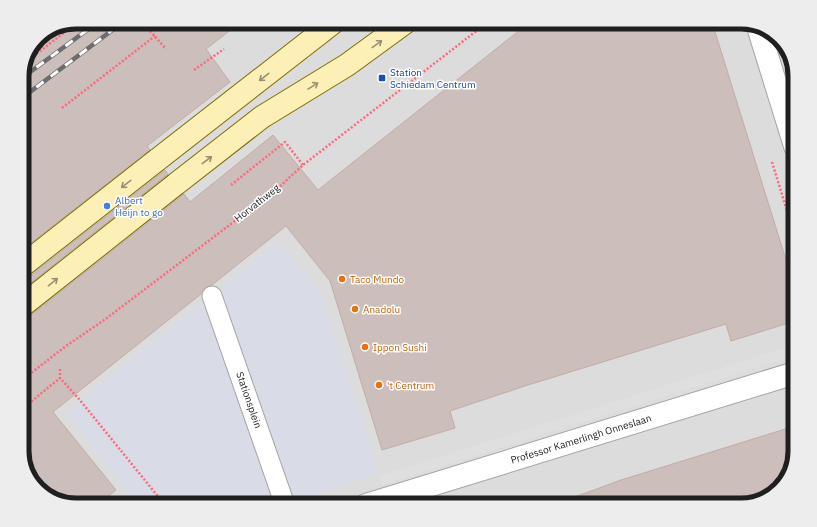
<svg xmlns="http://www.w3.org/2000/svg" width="817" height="527" font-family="'IBM Plex Sans',sans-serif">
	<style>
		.residential { fill: #dddcdc }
		.parking { fill: #dfdfdf }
		.plaza { fill: #d9dce6 }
		.building { fill: #ccbeba; stroke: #c3aca6 }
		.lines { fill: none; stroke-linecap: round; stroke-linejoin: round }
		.pedestrian-casing { stroke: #a3a3a3; stroke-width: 21 }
		.minor-casing { stroke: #a3a3a3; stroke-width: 24 }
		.tertiary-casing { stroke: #a3a3a3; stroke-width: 24 }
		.secondary-casing { stroke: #7c6d00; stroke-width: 24 }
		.path { stroke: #ff677a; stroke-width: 2.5; stroke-dasharray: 2 2; stroke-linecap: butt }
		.pedestrian { stroke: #fff; stroke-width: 19 }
		.minor { stroke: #fff; stroke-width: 22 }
		.tertiary { stroke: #fff; stroke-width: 22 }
		.secondary { stroke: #fdf0b6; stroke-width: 22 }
		.rail-casing { stroke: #6d6d6d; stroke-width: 4.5 }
		.rail { stroke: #fff; stroke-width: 3; stroke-dasharray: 9; stroke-linecap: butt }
		.secondary-bridge-casing { stroke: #7c6d00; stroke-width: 24; stroke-linecap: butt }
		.path-bridge { stroke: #ff677a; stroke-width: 2.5; stroke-dasharray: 2 2; stroke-linecap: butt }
		.secondary-bridge { stroke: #fdf0b6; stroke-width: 22 }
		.oneway { stroke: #999272 }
		.transit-dot { fill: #1a4fb4; stroke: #fff; stroke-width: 1.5 }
		.shop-dot { fill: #3f7fe0; stroke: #fff; stroke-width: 1.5 }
		.food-dot { fill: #e8710a; stroke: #fff; stroke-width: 1.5 }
		.labels { text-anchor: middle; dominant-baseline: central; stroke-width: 3; stroke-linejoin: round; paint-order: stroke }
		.transit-label { font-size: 10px; fill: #164399; stroke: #fff; text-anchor: start }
		.shop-label { font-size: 10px; fill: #366cbe; stroke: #fff; text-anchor: start }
		.street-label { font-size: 10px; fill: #1f1f1f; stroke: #fff }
		.food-label { font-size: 10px; fill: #c56008; stroke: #fff; text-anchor: start }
		.rim { fill: none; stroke: #1f1f1f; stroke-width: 5 }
	</style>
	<rect width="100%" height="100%" fill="#f0eae4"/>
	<polygon class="residential" points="241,22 741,22 771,31 788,49 795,73 795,451 786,481 768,498 741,505 76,505 46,496 29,478 22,454 22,187"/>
	<polygon class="parking" points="790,346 793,356 382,485 379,476"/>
	<polygon class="plaza" points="278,242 320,290 378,472 291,505 282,497 269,505 137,505 65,412"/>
	<g class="building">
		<polygon points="76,22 241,22 206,49 230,82 147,146 150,150 22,250 22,73 38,38"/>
		<polygon points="530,22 712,22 795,289 795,321 731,341 726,324 528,385 450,411 455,428 382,450 330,281 286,226 212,285 204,289 201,294 53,412 116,490 98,505 76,505 46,496 29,478 22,454 22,318 30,316 184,194 190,202 273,135 318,190"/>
		<polygon points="165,170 168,174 22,290 22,278 30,276"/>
		<polygon points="795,426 795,451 786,481 768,498 741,505 561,505 561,502 621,480"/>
	</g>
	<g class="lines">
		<defs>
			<polyline id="pedestrian" points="212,296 285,505"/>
			<polyline id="minor" points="366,505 795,373"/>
			<polyline id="tertiary" points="758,27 795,146"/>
			<g id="secondary">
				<polyline points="157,160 334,22"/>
				<polyline points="176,184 262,117 347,65 406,22"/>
			</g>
		</defs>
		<use href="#pedestrian" class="pedestrian-casing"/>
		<use href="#minor" class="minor-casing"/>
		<use href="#tertiary" class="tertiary-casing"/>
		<use href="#secondary" class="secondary-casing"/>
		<g class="path">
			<polyline points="142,22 166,49"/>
			<polyline points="27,61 78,22"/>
			<polyline points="194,70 224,49"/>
			<polyline points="62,108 155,36"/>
			<polyline points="772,162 795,237"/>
			<polyline points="231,185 285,142 303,165"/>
			<polyline points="277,189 303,165 488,22"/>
			<polyline points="60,369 60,378 79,399 165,505"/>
			<polyline points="22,409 60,378"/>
		</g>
		<use href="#pedestrian" class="pedestrian"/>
		<use href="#minor" class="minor"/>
		<use href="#tertiary" class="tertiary"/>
		<use href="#secondary" class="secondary"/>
		<defs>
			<g id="rail">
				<polyline points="22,78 98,22"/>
				<polyline points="22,98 123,22"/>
			</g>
		</defs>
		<use href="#rail" class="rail-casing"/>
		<use href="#rail" class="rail"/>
		<defs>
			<g id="secondary-bridge">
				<polyline points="22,266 157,160"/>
				<polyline points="22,306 176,184"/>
			</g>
		</defs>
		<use href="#secondary-bridge" class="secondary-bridge-casing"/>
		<polyline class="path-bridge" points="22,380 66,346 107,318 277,189"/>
		<use href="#secondary-bridge" class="secondary-bridge"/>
	</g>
	<defs><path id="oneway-shaft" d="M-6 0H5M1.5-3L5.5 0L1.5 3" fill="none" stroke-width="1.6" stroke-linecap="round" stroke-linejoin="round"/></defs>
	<g class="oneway">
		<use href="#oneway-shaft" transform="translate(377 44) rotate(-36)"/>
		<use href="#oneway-shaft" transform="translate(264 77) rotate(142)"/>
		<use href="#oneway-shaft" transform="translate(313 86) rotate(-32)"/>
		<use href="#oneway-shaft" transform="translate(207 160) rotate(-37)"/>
		<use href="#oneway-shaft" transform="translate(126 184) rotate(142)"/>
		<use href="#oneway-shaft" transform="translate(53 282) rotate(-39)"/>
	</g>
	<rect class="transit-dot" x="378" y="74" width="8" height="8" rx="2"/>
	<circle class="shop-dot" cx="107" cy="206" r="4"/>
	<g class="food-dot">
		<circle cx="342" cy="279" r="4"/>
		<circle cx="355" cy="309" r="4"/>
		<circle cx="365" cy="347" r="4"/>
		<circle cx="379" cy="385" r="4"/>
	</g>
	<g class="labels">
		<g class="transit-label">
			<text x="390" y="72">Station<tspan x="390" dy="12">Schiedam Centrum</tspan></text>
		</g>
		<g class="shop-label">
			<text x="115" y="200">Albert<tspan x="115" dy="12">Heijn to go</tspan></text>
		</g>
		<g class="street-label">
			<text transform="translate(257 203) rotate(-38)">Horvathweg</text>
			<text transform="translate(249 400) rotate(71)">Stationsplein</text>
			<text transform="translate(581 439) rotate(-17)">Professor Kamerlingh Onneslaan</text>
		</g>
		<g class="food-label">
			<text x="350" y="279">Taco Mundo</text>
			<text x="363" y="309">Anadolu</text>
			<text x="373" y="347">Ippon Sushi</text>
			<text x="387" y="385">'t Centrum</text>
		</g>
	</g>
	<path d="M0 0H817V527H0ZM76 29H741A47 47 0 0 1 788 76V451A47 47 0 0 1 741 498H76A47 47 0 0 1 29 451V76A47 47 0 0 1 76 29Z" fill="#ededed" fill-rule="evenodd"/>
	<path class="rim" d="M76 29H741A47 47 0 0 1 788 76V451A47 47 0 0 1 741 498H76A47 47 0 0 1 29 451V76A47 47 0 0 1 76 29Z"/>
</svg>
